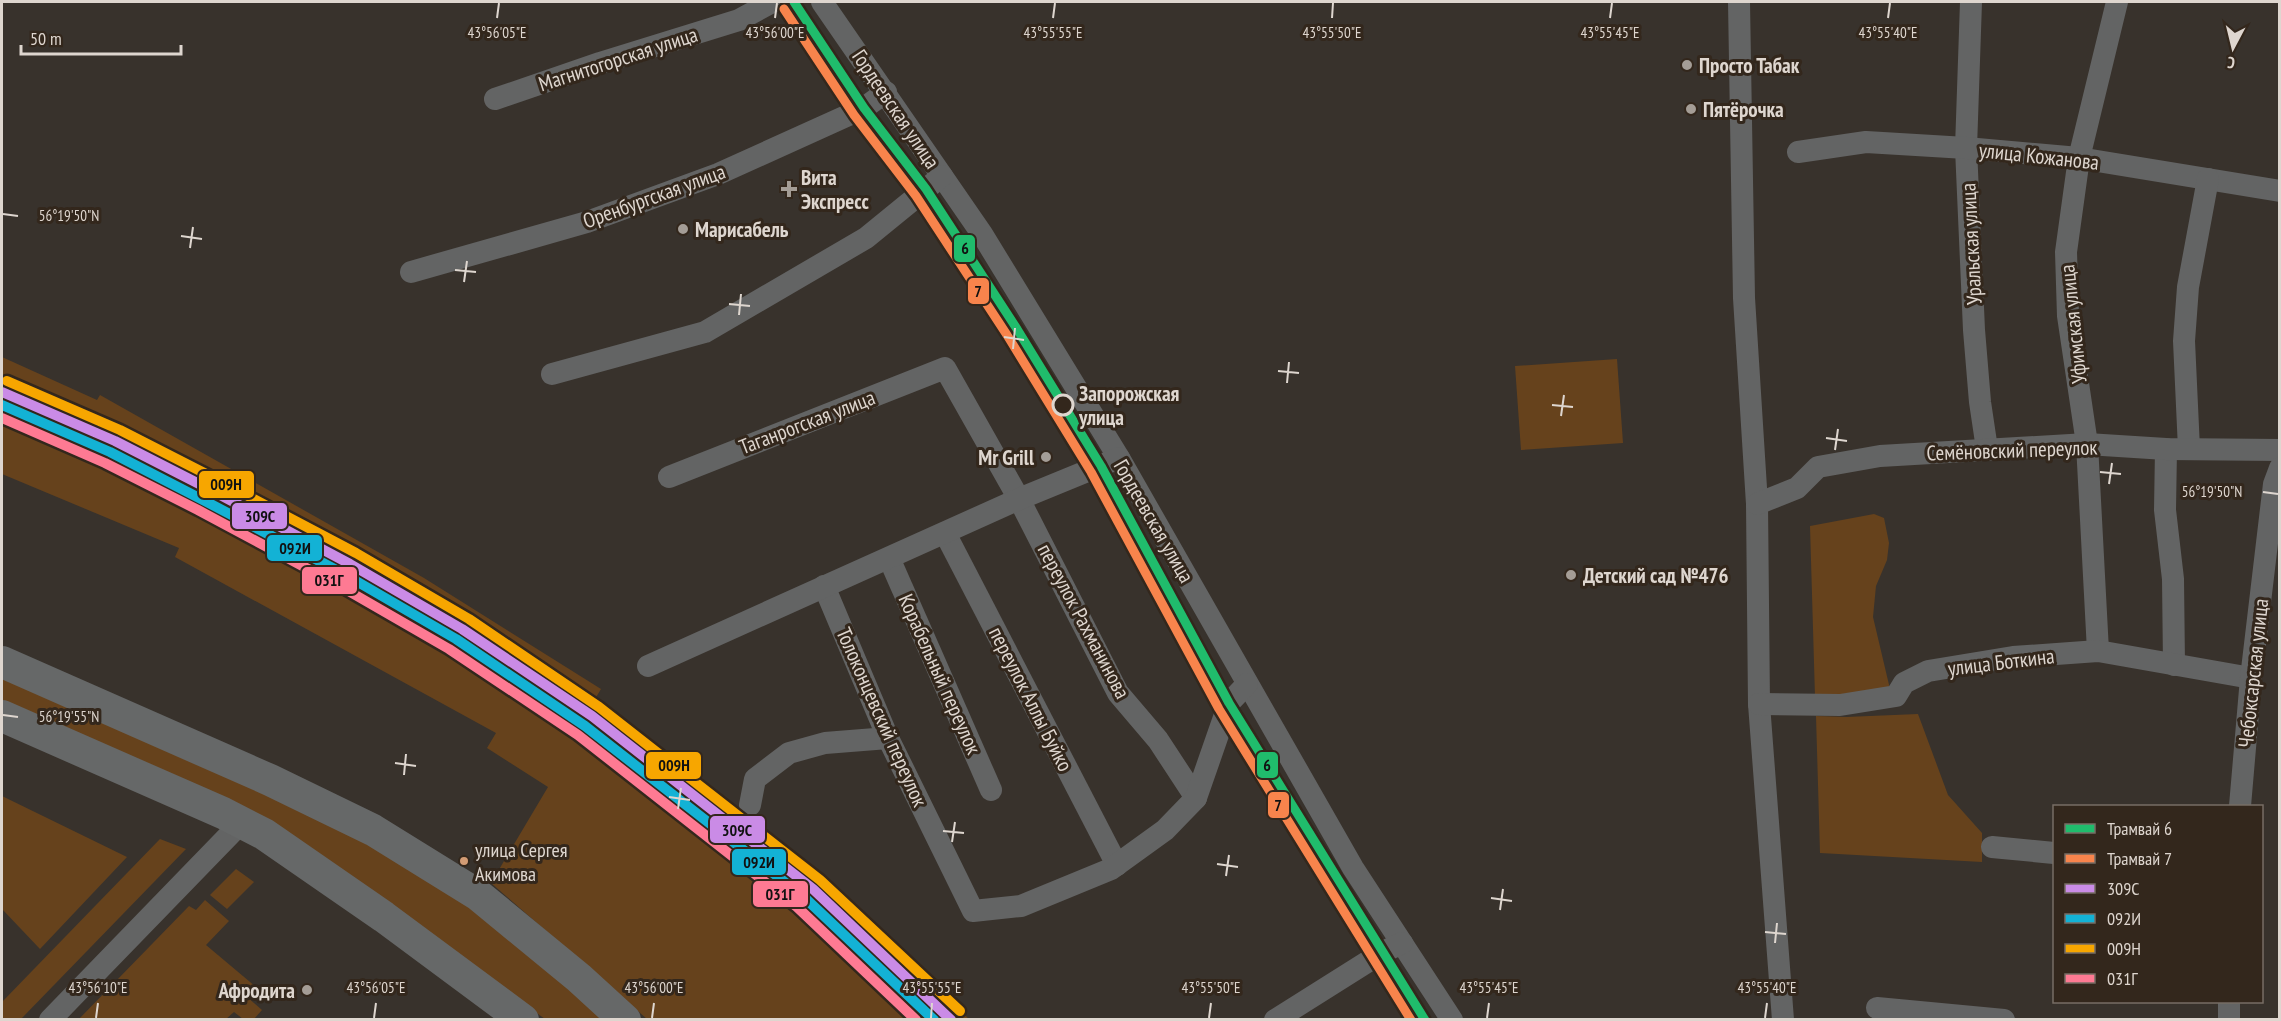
<svg xmlns="http://www.w3.org/2000/svg" width="2281" height="1021" font-family="'PT Sans Narrow',sans-serif">
	<style>
		.green { fill: #66421c }
		.lines { fill: none; stroke-linecap: round; stroke-linejoin: round }
		.street { stroke: #636464; stroke-width: 22 }
		.secondary { stroke: #666868; stroke-width: 32 }
		.rail-1-casing { stroke: #33271c; stroke-width: 15 }
		.rail-2-casing { stroke: #33271c; stroke-width: 15 }
		.rail-3-casing { stroke: #33271c; stroke-width: 15 }
		.rail-4-casing { stroke: #33271c; stroke-width: 15 }
		.rail-1 { stroke: #ca8be6; stroke-width: 10 }
		.rail-2 { stroke: #13b2d5; stroke-width: 10 }
		.rail-3 { stroke: #f7a600; stroke-width: 10 }
		.rail-4 { stroke: #fe7a93; stroke-width: 10 }
		.tram-1-casing { stroke: #33271c; stroke-width: 14 }
		.tram-2-casing { stroke: #33271c; stroke-width: 14 }
		.tram-1 { stroke: #20bc6c; stroke-width: 9 }
		.tram-2 { stroke: #f8844c; stroke-width: 9 }
		.ticks { fill: none; stroke: #ded6cf; stroke-width: 2 }
		.poi-dot { fill: #a49d96; stroke: #33271c; stroke-width: 2 }
		.stop-dot { fill: #33271c; stroke: #ded6cf; stroke-width: 3 }
		.bus-dot { fill: #d39c74; stroke: #33271c; stroke-width: 2 }
		.labels { text-anchor: middle; dominant-baseline: central; stroke-width: 6; stroke-linejoin: round; paint-order: stroke }
		.bus-label { font-size: 20px; fill: #ded6cf; stroke: #33271c; text-anchor: start }
		.street-label { font-size: 21px; fill: #ded6cf; stroke: #33271c }
		.poi-label { font-size: 21px; font-weight: bold; fill: #ded6cf; stroke: #33271c; text-anchor: start }
		.stop-label { font-size: 21px; font-weight: bold; fill: #ded6cf; stroke: #33271c; text-anchor: start }
		.ticks-label { font-size: 15px; text-anchor: middle; fill: #ded6cf; stroke: #33271c; stroke-width: 6; stroke-linejoin: round; paint-order: stroke }
		.line-badge { stroke: #33271c; stroke-width: 2 }
		.pale-badge-label { font-size: 16px; text-anchor: middle; font-weight: bold; fill: #111 }
	</style>
	<rect width="100%" height="100%" fill="#38322c"/>
	<g class="green">
		<polygon points="2,357 97,400 100,395 424,578 601,689 592,704 804,869 969,1019 647,1019 491,883 548,787 487,748 496,733 175,557 179,548 2,474"/>
		<polygon points="1617,359 1623,443 1521,450 1515,366"/>
		<polygon points="1874,514 1884,518 1889,543 1887,560 1876,586 1873,617 1890,689 1815,697 1810,526"/>
		<polygon points="2,676 368,840 458,895 609,1019 545,1019 357,883 2,704"/>
		<polygon points="1918,714 1948,795 1982,833 1982,862 1820,853 1816,716 1846,717"/>
		<polygon points="2,796 127,857 40,949 2,909"/>
		<polygon points="160,839 186,849 21,1019 2,1019 2,1002"/>
		<polygon points="236,869 254,882 227,909 210,895"/>
		<polygon points="205,900 229,921 206,945 256,987 247,997 262,1010 254,1019 243,1019 234,1012 226,1019 79,1019 189,906 196,910"/>
	</g>
	<g class="lines">
		<g class="street">
			<polyline points="822,2 982,234 1119,458 1353,868 1452,1020"/>
			<polyline points="1739,2 1744,298 1757,504 1759,704 1783,1020"/>
			<polyline points="1971,2 1966,148 1974,330 1980,402 1987,449"/>
			<polyline points="495,99 600,63 739,20 772,2"/>
			<polyline points="1798,152 1866,142 1966,148 2079,158 2280,191"/>
			<polyline points="411,272 587,222 718,174 864,108 886,92"/>
			<polyline points="552,374 705,332 866,238 942,176"/>
			<polyline points="2166,449 2165,510 2173,579 2174,665"/>
			<polyline points="2189,449 2184,341 2188,287 2208,179"/>
			<polyline points="669,477 945,368 1019,499 1118,693 1158,740 1196,798"/>
			<polyline points="1757,504 1797,488 1818,467 1880,456 2087,444 2166,449 2280,450"/>
			<polyline points="945,533 1117,865"/>
			<polyline points="889,558 991,790"/>
			<polyline points="824,586 888,738 973,911 1021,906 1111,869 1165,830 1196,798 1229,703 1247,684"/>
			<polyline points="2098,651 2087,444 2068,316 2066,252 2079,158 2117,2"/>
			<polyline points="648,666 1019,499 1119,458"/>
			<polyline points="1759,704 1840,705 1896,696 1904,683 1928,671 2013,657 2098,651 2251,678"/>
			<polyline points="750,805 755,779 789,753 825,743 888,738"/>
			<polyline points="2240,806 2251,678 2274,484 2280,468"/>
			<polyline points="1992,847 2054,853"/>
			<polyline points="1877,1008 2004,1020"/>
			<polyline points="50,1020 241,823"/>
			<polyline points="1275,1020 1383,952 1402,943"/>
			<polyline points="2229,1020 2229,1002"/>
		</g>
		<g class="secondary">
			<polyline points="2,662 270,780 373,830 478,895 579,978 625,1020"/>
			<polyline points="2,716 223,813 264,834 384,917 523,1020"/>
		</g>
		<defs>
			<polyline id="rail-1" points="2,392 115,441 209,489 350,564 462,629 592,716 813,889 951,1020"/>
			<polyline id="rail-2" points="2,405 110,452 203,500 344,574 456,639 585,726 805,898 934,1020"/>
			<polyline id="rail-3" points="7,381 120,430 214,478 356,553 469,619 599,707 820,880 960,1011"/>
			<polyline id="rail-4" points="2,418 105,463 198,510 338,585 449,649 578,735 797,907 916,1020"/>
		</defs>
		<use href="#rail-1" class="rail-1-casing"/>
		<use href="#rail-2" class="rail-2-casing"/>
		<use href="#rail-3" class="rail-3-casing"/>
		<use href="#rail-4" class="rail-4-casing"/>
		<use href="#rail-1" class="rail-1"/>
		<use href="#rail-2" class="rail-2"/>
		<use href="#rail-3" class="rail-3"/>
		<use href="#rail-4" class="rail-4"/>
		<defs>
			<polyline id="tram-1" points="794,2 864,108 926,189 1017,329 1101,466 1229,703 1425,1020"/>
			<polyline id="tram-2" points="784,9 854,115 916,196 1007,335 1091,472 1219,709 1411,1020"/>
		</defs>
		<use href="#tram-1" class="tram-1-casing"/>
		<use href="#tram-2" class="tram-2-casing"/>
		<use href="#tram-1" class="tram-1"/>
		<use href="#tram-2" class="tram-2"/>
	</g>
	<path class="ticks" d="M497,18L499,3M775,18L777,3M1053,18L1055,3M1332,18L1333,3M1610,18L1612,3M1888,18L1890,3M3,214L18,216M181,236L202,239M190,248L193,227M455,270L476,272M464,282L467,261M729,304L750,306M739,315L741,294M1004,337L1024,340M1013,349L1015,328M1278,371L1299,373M1287,383L1289,362M1552,405L1573,407M1561,416L1564,395M1826,438L1847,441M1835,450L1838,429M2100,472L2121,474M2109,484L2112,463M2263,492L2278,494M3,715L18,717M395,763L416,766M404,775L406,754M669,797L690,800M678,809L681,788M943,831L964,833M952,842L955,822M1217,864L1238,867M1226,876L1229,855M1491,898L1512,901M1500,910L1503,889M1765,932L1786,934M1775,943L1777,923M96,1018L98,1003M374,1018L376,1003M652,1018L654,1003M931,1018L932,1003M1209,1018L1211,1003M1487,1018L1489,1003M1765,1018L1767,1003"/>
	<g class="poi-dot">
		<circle cx="1687" cy="65" r="6"/>
		<circle cx="1691" cy="109" r="6"/>
		<path d="M786 180h6v6h6v6h-6v6h-6v-6h-6v-6h6z"/>
		<circle cx="683" cy="229" r="6"/>
		<circle cx="1046" cy="457" r="6"/>
		<circle cx="1571" cy="575" r="6"/>
		<circle cx="307" cy="990" r="6"/>
	</g>
	<circle class="stop-dot" cx="1063" cy="405" r="10"/>
	<circle class="bus-dot" cx="464" cy="861" r="5"/>
	<g class="labels">
		<g class="bus-label">
			<text x="475" y="850">улица Сергея<tspan x="475" dy="24">Акимова</tspan></text>
		</g>
		<g class="street-label">
			<text transform="translate(618 59) rotate(-18)">Магнитогорская улица</text>
			<text transform="translate(896 109) rotate(56)">Гордеевская улица</text>
			<text transform="translate(2039 156) rotate(6)">улица Кожанова</text>
			<text transform="translate(654 196) rotate(-20)">Оренбургская улица</text>
			<text transform="translate(1971 244) rotate(-93)">Уральская улица</text>
			<text transform="translate(2073 324) rotate(-96)">Уфимская улица</text>
			<text transform="translate(807 422) rotate(-21)">Таганрогская улица</text>
			<text transform="translate(2012 450) rotate(-2)">Семёновский переулок</text>
			<text transform="translate(1154 521) rotate(60)">Гордеевская улица</text>
			<text transform="translate(1084 621) rotate(62)">переулок Рахманинова</text>
			<text transform="translate(2001 662) rotate(-7)">улица Боткина</text>
			<text transform="translate(2253 673) rotate(-84)">Чебоксарская улица</text>
			<text transform="translate(940 674) rotate(66)">Корабельный переулок</text>
			<text transform="translate(1031 699) rotate(63)">переулок Аллы Буйко</text>
			<text transform="translate(882 717) rotate(66)">Толоконцевский переулок</text>
		</g>
		<g class="poi-label">
			<text x="1699" y="65">Просто Табак</text>
			<text x="1703" y="109">Пятёрочка</text>
			<text x="801" y="177">Вита<tspan x="801" dy="24">Экспресс</tspan></text>
			<text x="695" y="229">Марисабель</text>
			<text x="1034" y="457" text-anchor="end">Mr Grill</text>
			<text x="1583" y="575">Детский сад №476</text>
			<text x="295" y="990" text-anchor="end">Афродита</text>
		</g>
		<g class="stop-label">
			<text x="1079" y="393">Запорожская<tspan x="1079" dy="24">улица</tspan></text>
		</g>
	</g>
	<g class="ticks-label">
		<text x="497" y="38">43°56'05"E</text>
		<text x="775" y="38">43°56'00"E</text>
		<text x="1053" y="38">43°55'55"E</text>
		<text x="1332" y="38">43°55'50"E</text>
		<text x="1610" y="38">43°55'45"E</text>
		<text x="1888" y="38">43°55'40"E</text>
		<text x="69" y="221">56°19'50"N</text>
		<text x="2212" y="497">56°19'50"N</text>
		<text x="69" y="722">56°19'55"N</text>
		<text x="98" y="993">43°56'10"E</text>
		<text x="376" y="993">43°56'05"E</text>
		<text x="654" y="993">43°56'00"E</text>
		<text x="932" y="993">43°55'55"E</text>
		<text x="1211" y="993">43°55'50"E</text>
		<text x="1489" y="993">43°55'45"E</text>
		<text x="1767" y="993">43°55'40"E</text>
	</g>
	<g class="line-badge">
		<rect x="953" y="234" width="23" height="29" rx="6" fill="#20bc6c"/>
		<rect x="967" y="277" width="23" height="28" rx="6" fill="#f8844c"/>
		<rect x="198" y="470" width="57" height="29" rx="6" fill="#f7a600"/>
		<rect x="231" y="502" width="57" height="28" rx="6" fill="#ca8be6"/>
		<rect x="266" y="534" width="57" height="28" rx="6" fill="#13b2d5"/>
		<rect x="301" y="566" width="57" height="29" rx="6" fill="#fe7a93"/>
		<rect x="1256" y="751" width="23" height="28" rx="6" fill="#20bc6c"/>
		<rect x="645" y="751" width="57" height="29" rx="6" fill="#f7a600"/>
		<rect x="1267" y="791" width="23" height="28" rx="6" fill="#f8844c"/>
		<rect x="709" y="815" width="57" height="29" rx="6" fill="#ca8be6"/>
		<rect x="731" y="848" width="56" height="28" rx="6" fill="#13b2d5"/>
		<rect x="752" y="880" width="57" height="28" rx="6" fill="#fe7a93"/>
	</g>
	<g class="pale-badge-label">
		<text x="965" y="254">6</text>
		<text x="978" y="297">7</text>
		<text x="226" y="490">009Н</text>
		<text x="260" y="522">309С</text>
		<text x="295" y="554">092И</text>
		<text x="329" y="586">031Г</text>
		<text x="1267" y="771">6</text>
		<text x="674" y="771">009Н</text>
		<text x="1278" y="811">7</text>
		<text x="737" y="836">309С</text>
		<text x="759" y="868">092И</text>
		<text x="780" y="900">031Г</text>
	</g>
	<rect width="2281" height="1021" fill="none" stroke="#ded6cf" stroke-width="6"/>
	<rect x="2053" y="805" width="210" height="198" fill="#33271c" stroke="#776d64" stroke-width="1.5"/>
	<rect x="2065" y="824" width="30" height="9" fill="#20bc6c" stroke="#776d64" stroke-width="1.5"/>
	<text x="2107" y="835" font-size="18" fill="#ded6cf">Трамвай 6</text>
	<rect x="2065" y="854" width="30" height="9" fill="#f8844c" stroke="#776d64" stroke-width="1.5"/>
	<text x="2107" y="865" font-size="18" fill="#ded6cf">Трамвай 7</text>
	<rect x="2065" y="884" width="30" height="9" fill="#ca8be6" stroke="#776d64" stroke-width="1.5"/>
	<text x="2107" y="895" font-size="18" fill="#ded6cf">309С</text>
	<rect x="2065" y="914" width="30" height="9" fill="#13b2d5" stroke="#776d64" stroke-width="1.5"/>
	<text x="2107" y="925" font-size="18" fill="#ded6cf">092И</text>
	<rect x="2065" y="944" width="30" height="9" fill="#f7a600" stroke="#776d64" stroke-width="1.5"/>
	<text x="2107" y="955" font-size="18" fill="#ded6cf">009Н</text>
	<rect x="2065" y="974" width="30" height="9" fill="#fe7a93" stroke="#776d64" stroke-width="1.5"/>
	<text x="2107" y="985" font-size="18" fill="#ded6cf">031Г</text>
	<g transform="translate(2233 48) rotate(187)" stroke="#33271c" stroke-width="4.5" paint-order="stroke">
	<path d="M0-4.5L10 22L0 15L-10 22Z" fill="#ded6cf"/>
	<text y="-9" font-size="16" font-weight="bold" text-anchor="middle" fill="#ded6cf">С</text>
	</g>
	<path d="M21 45v9h160v-9" fill="none" stroke="#ded6cf" stroke-width="3"/>
	<text x="30" y="45" font-size="18" fill="#ded6cf" stroke="#33271c" stroke-width="4.5" paint-order="stroke">50 m</text>
</svg>
